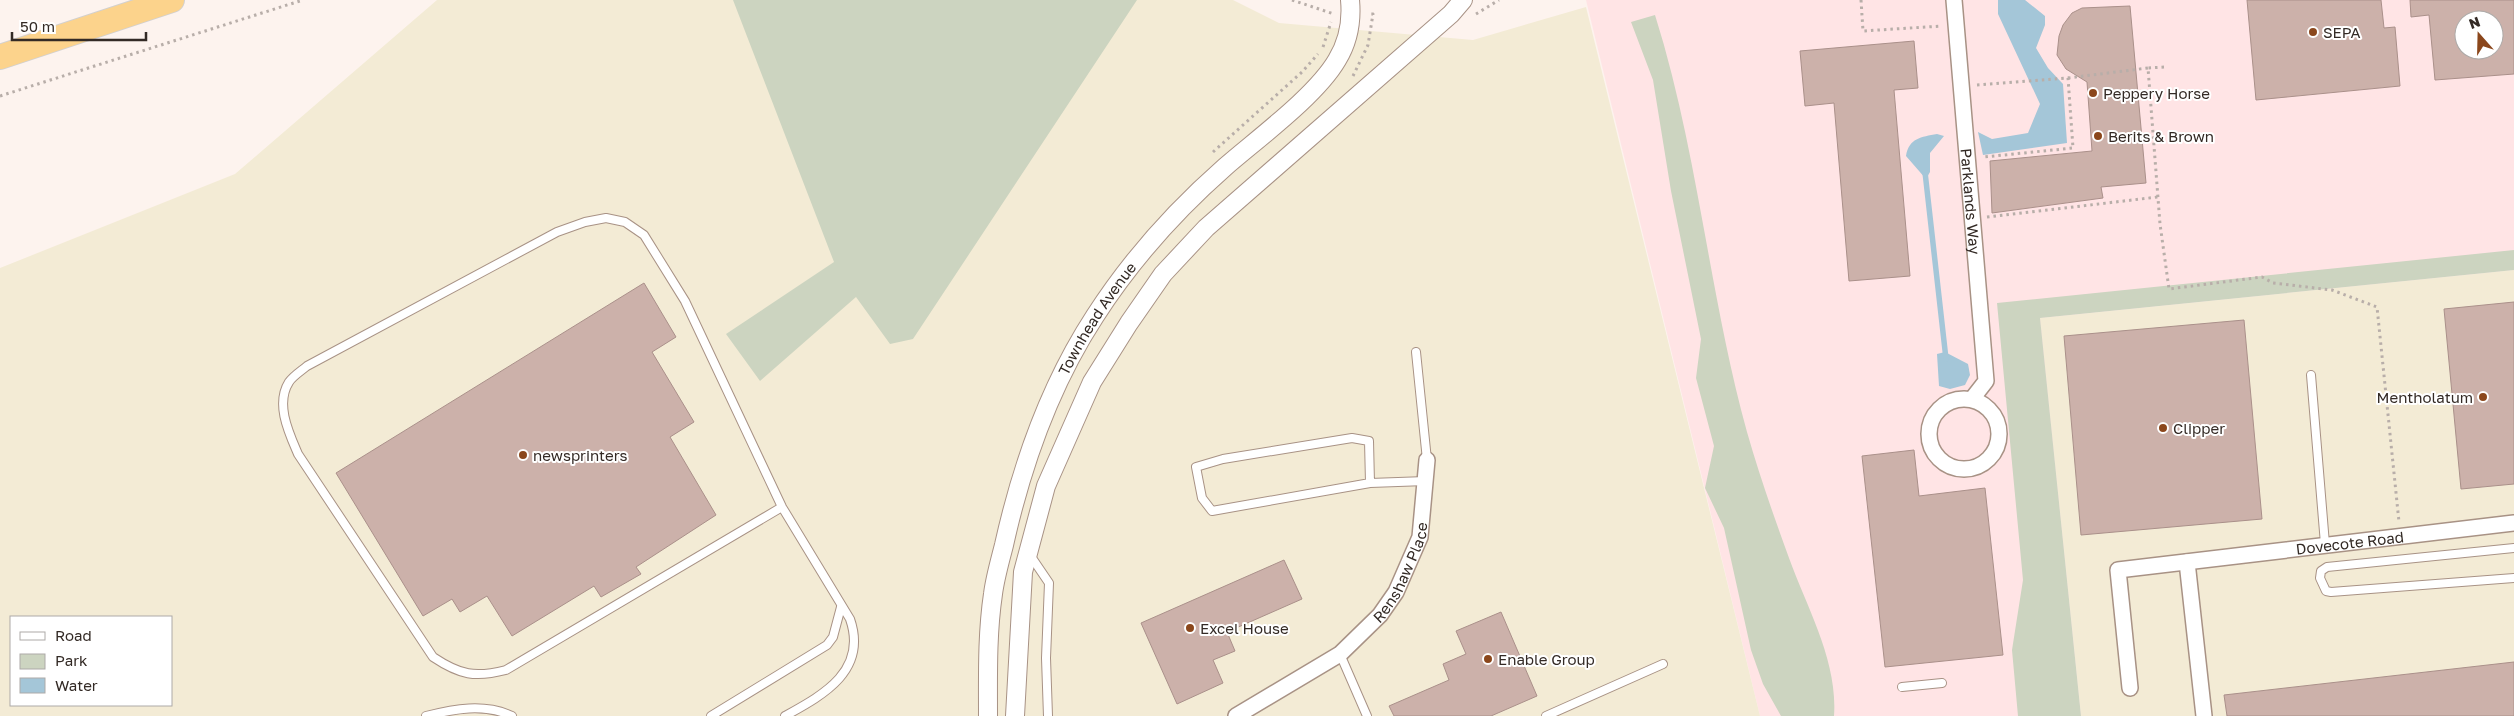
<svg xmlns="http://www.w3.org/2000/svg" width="2514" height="716" font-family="'Golos Text',sans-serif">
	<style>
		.commercial { fill: #ffe4e5; fill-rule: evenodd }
		.industrial { fill: #f3ebd5; fill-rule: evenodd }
		.green { fill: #ccd4c0 }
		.water { fill: #a4c6d8 }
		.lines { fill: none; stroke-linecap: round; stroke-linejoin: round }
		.stream { stroke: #a4c6d8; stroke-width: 5.5 }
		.building { fill: #ccb1aa; stroke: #aa908a; fill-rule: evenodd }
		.service-casing { stroke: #a89285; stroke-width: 10 }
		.minor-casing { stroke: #a89285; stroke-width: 18 }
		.tertiary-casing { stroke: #a89285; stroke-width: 20 }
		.trunk-casing { stroke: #d2d0cf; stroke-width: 26 }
		.path { stroke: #b8aea9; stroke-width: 3; stroke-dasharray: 2.5 4; stroke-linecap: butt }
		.service { stroke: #fff; stroke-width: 8 }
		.minor { stroke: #fff; stroke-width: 15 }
		.tertiary { stroke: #fff; stroke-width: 18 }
		.trunk { stroke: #fcd38c; stroke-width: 24 }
		.poi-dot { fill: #8b471c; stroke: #fff; stroke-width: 2 }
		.labels { text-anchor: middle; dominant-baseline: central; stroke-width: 4; stroke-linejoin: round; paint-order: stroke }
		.poi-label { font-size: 15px; fill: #332a25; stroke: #fff; text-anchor: start }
		.street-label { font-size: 15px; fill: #332a25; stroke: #fff }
	</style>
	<rect width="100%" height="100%" fill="#fdf3ee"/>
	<path class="commercial" d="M1586,0H2514V270L2041,318L2081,716H1760ZM2464,20H2494V50H2464Z"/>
	<g class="industrial">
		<path d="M437,0H1233L1279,23L1473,40L1586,7L1760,716H0V268L235,174ZM11,617H171V705H11Z"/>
		<polygon points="2514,270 2514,716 2081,716 2040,318"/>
	</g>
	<g class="green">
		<polygon points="733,0 1137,0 913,339 890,344 856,297 760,381 726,334 834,262"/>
		<path d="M1655,15C1698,151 1709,295 1747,432C1759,474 1774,517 1789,558C1807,608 1838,661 1834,716H1781L1763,684L1751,650L1724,528L1705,488L1714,446L1696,378L1701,339L1671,191L1653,80L1631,22Z"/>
		<polygon points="2514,250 2514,270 2040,318 2081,716 2018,716 2012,650 2023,580 1997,303"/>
	</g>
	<g class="water">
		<polygon points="1998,0 2025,0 2045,16 2045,25 2036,48 2048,68 2063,84 2067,143 1983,155 1978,132 1992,139 2028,133 2040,104 1998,14"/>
		<path d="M1937,134L1944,136L1930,153V172L1926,179L1906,156C1909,138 1921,137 1937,134Z"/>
		<polygon points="1945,352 1968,364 1970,375 1965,385 1950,389 1939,386 1937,354"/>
	</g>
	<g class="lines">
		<polyline class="stream" points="1925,172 1946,359"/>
	</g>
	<g class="building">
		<polygon points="2247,0 2381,0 2384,28 2395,27 2400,86 2256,100"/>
		<path d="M2410,0H2514V74L2435,80L2429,15L2411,17ZM2464,20H2494V50H2464Z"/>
		<polygon points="2130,6 2146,183 2101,187 2103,198 1992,213 1990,161 2092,151 2087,82 2066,69 2057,55 2059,36 2063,25 2072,13 2082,8"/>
		<polygon points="1914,41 1918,88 1894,90 1910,276 1849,281 1834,103 1805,106 1800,51"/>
		<polygon points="644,283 676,337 652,352 694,422 670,437 716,515 636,567 641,574 601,597 594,586 512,636 487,596 460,612 452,599 423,616 336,473"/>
		<polygon points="2514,302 2514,484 2461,489 2444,309"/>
		<polygon points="2244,320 2262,519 2081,535 2064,336"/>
		<polygon points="1914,450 1919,496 1985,488 2003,655 1885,667 1862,456"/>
		<polygon points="1284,560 1302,599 1227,632 1235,651 1213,660 1223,683 1177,704 1141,623"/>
		<polygon points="1501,612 1537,696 1491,716 1394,716 1389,706 1449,680 1443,664 1466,654 1456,631"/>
		<polygon points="2514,662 2514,716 2227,716 2224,695"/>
	</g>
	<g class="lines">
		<defs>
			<g id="service">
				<polyline points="1416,352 1427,460"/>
				<polyline points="2311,375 2325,544"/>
				<polyline points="1370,483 1369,441 1352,438 1223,459 1196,467 1202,498 1212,511 1370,483 1426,481"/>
				<path d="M782,507L506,670C475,678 460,675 433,657L298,454C289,433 275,404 289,382C293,376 301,371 307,366L557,232L585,222L606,218L625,222L644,235L685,301L782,507L850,619C868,671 823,695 785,716"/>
				<polyline points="2514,548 2327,567 2321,571 2320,578 2326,591 2331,592 2514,578"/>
				<polyline points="1030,555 1049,583 1046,658 1048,716"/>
				<polyline points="1340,654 1367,716"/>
				<polyline points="1902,687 1942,683"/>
				<path d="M426,716C454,709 484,703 512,716"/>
				<polyline points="711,716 827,645 833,637 841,607"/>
				<polyline points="1546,716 1663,664"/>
			</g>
			<g id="minor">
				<path id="s1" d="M1954,0L1986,381L1972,399"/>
				<circle cx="1964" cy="434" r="35"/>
				<polyline points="2187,562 2204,716"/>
				<path id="s2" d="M2130,688L2118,570L2514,523"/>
				<path id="s3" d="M1236,716L1340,654L1380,615L1396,592L1420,537L1427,460"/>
			</g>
			<g id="tertiary">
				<path id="s4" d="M988,716C988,676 987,634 993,594C995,578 1000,561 1004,545C1022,464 1050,385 1095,316C1131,260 1175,211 1225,167C1257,139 1316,96 1337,60C1348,42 1352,21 1350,0"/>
				<polyline points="1015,716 1023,572 1046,486 1092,382 1129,323 1163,274 1206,228 1451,14 1463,0"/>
			</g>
			<polyline id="trunk" points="0,57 172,0"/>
		</defs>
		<use href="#service" class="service-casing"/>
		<use href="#minor" class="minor-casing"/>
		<use href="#tertiary" class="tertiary-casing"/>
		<use href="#trunk" class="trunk-casing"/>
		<g class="path">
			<polyline points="1292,0 1334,14"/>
			<polyline points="1861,0 1863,31 1942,26"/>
			<polyline points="1476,14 1499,0"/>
			<polyline points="1323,47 1331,22"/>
			<polyline points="2164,67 2148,68 2160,224 2169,289 2262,277 2273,283 2332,290 2377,307 2399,522"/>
			<polyline points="1353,76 1368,45 1373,14 1368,14"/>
			<polyline points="2068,78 2148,68"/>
			<polyline points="1977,85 2068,78 2073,148 1984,157"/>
			<polyline points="0,96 303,0"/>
			<polyline points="1213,152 1302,72 1318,54"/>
			<polyline points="1987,217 2158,197"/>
		</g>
		<use href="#service" class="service"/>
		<use href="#minor" class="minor"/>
		<use href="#tertiary" class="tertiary"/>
		<use href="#trunk" class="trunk"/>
	</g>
	<g class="poi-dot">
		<circle cx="2313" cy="32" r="5"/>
		<circle cx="2093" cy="93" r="5"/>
		<circle cx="2098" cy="136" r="5"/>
		<circle cx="2483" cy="397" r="5"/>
		<circle cx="2163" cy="428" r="5"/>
		<circle cx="523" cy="455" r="5"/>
		<circle cx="1190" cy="628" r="5"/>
		<circle cx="1488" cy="659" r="5"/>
	</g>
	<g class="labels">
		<g class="poi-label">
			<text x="2323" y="32">SEPA</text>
			<text x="2103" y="93">Peppery Horse</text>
			<text x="2108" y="136">Berits &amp; Brown</text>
			<text x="2473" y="397" text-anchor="end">Mentholatum</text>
			<text x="2173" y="428">Clipper</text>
			<text x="533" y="455">newsprinters</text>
			<text x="1200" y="628">Excel House</text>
			<text x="1498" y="659">Enable Group</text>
		</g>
		<g class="street-label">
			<text stroke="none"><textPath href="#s1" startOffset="202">Parklands Way</textPath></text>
			<text stroke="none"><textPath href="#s4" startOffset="419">Townhead Avenue</textPath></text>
			<text stroke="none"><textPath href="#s2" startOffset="352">Dovecote Road</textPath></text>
			<text stroke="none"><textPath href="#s3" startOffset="225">Renshaw Place</textPath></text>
		</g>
	</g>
	<rect x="10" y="616" width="162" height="90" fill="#ffffff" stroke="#adaaa8"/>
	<rect x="20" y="632" width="25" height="8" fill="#ffffff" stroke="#adaaa8"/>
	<text x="55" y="641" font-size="15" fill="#332a25">Road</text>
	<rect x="20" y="654" width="25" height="15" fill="#ccd4c0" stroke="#adaaa8"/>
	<text x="55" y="666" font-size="15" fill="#332a25">Park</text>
	<rect x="20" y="678" width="25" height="15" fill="#a4c6d8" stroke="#adaaa8"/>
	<text x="55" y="691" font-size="15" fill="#332a25">Water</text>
	<g transform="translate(2479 35) rotate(340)"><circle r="24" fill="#ffffff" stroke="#adaaa8"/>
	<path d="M0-4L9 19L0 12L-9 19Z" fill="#8b471c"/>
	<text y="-8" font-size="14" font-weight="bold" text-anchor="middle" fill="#332a25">N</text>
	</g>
	<path d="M12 32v8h134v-8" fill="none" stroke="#332a25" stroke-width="2.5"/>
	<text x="20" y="32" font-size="15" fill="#332a25" stroke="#ffffff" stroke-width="4" paint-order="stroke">50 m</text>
</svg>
